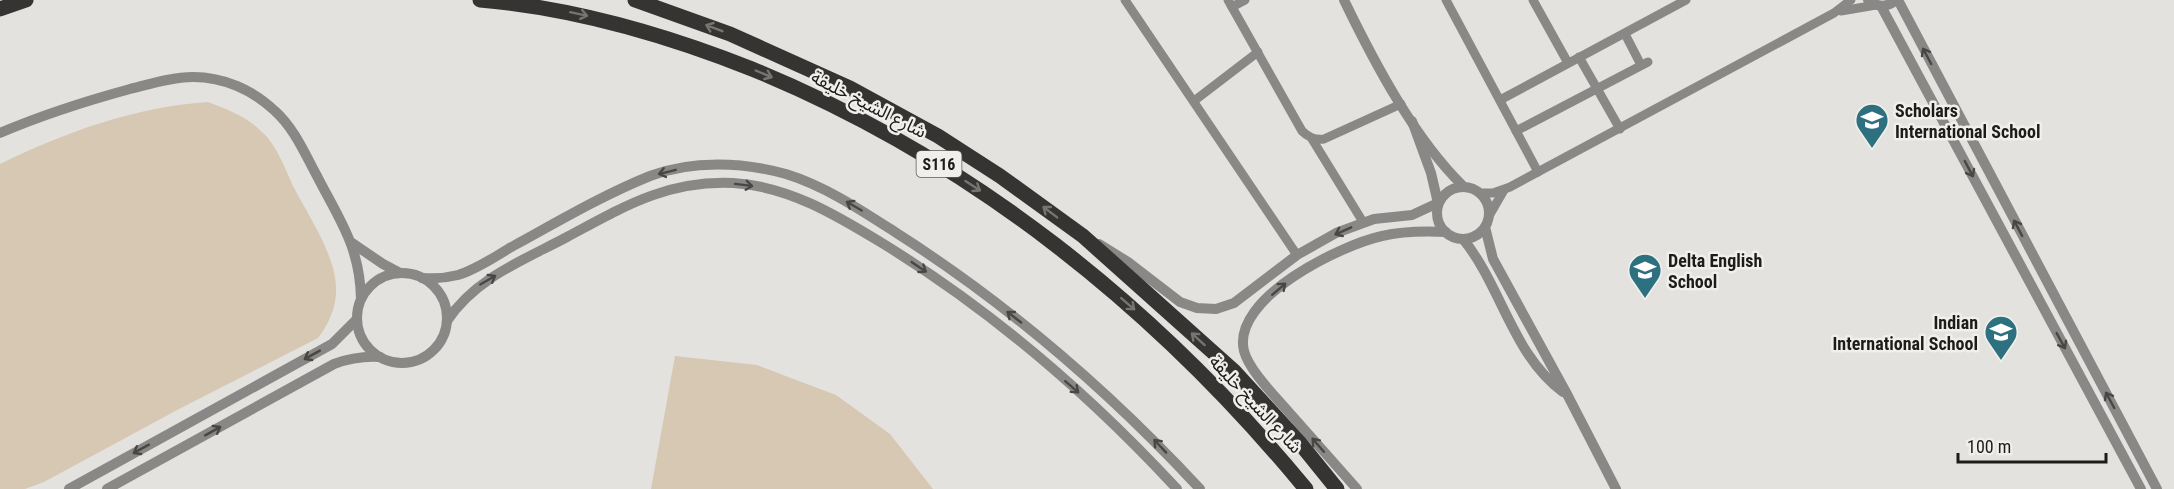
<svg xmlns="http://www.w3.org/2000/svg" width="2174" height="489" font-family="'Roboto Condensed','Noto Sans Arabic',sans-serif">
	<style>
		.green { fill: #d6c8b3 }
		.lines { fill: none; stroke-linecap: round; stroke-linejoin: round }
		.minor { stroke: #898887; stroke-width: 9 }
		.tertiary { stroke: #898887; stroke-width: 10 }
		.trunk { stroke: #363432; stroke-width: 15 }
		.oneway { stroke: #777573 }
		.oneway2 { stroke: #484746 }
		.labels { text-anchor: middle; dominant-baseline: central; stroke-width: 5; stroke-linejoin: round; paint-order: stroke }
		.shield { fill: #f1efec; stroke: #5d5b5a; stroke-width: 1.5 }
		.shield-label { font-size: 16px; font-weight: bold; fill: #1d1c1b }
		.street-label { font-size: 18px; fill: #1d1c1b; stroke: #f1efec }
		.poi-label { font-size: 18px; font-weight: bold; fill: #1d1c1b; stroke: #f1efec; text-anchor: start }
	</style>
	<rect width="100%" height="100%" fill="#e4e2df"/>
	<g class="green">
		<path d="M208,102C233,112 247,116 267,137C278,150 286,170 293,186C308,215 335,254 336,287C337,306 329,324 318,338L179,409L44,482L25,489H0V164C66,132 134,107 208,102Z"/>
		<polygon points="675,356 757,365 836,395 890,434 933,489 651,489"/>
	</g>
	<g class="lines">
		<g class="minor">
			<polyline points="1125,0 1297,255"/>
			<path d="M1228,0L1302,131C1309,138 1315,140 1324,139L1401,104"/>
			<polyline points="1446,0 1538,172"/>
			<polyline points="1533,0 1568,63"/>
			<polyline points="1232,7 1245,0"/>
			<polyline points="1841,11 1876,5"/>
			<polyline points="1625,34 1641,65"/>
			<polyline points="1579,57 1620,129"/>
			<polyline points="1500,100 1686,0"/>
			<polyline points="1194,101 1258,52"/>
			<polyline points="1516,131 1648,62"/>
			<polyline points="1312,139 1363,222"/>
			<polyline points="1481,193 1493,193 1510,187 1834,13 1851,0"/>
			<polyline points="1489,216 1504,190"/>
		</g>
		<g class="tertiary">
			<path d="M1344,0C1374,62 1414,138 1463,186"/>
			<path d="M1868,0C1877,7 1887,8 1896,0"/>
			<polyline points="1898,0 2157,489"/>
			<polyline points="1881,6 2141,489"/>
			<path d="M0,133C42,115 86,101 130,89C150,84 172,77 193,77C224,77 253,90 275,111C294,128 305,154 317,176C340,221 360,247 361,299"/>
			<circle cx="1463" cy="213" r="26"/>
			<polyline points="1485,227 1493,259 1568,396 1616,489"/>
			<path d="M1463,239C1502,287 1512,354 1563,392"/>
			<polyline points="352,243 383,264 400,273"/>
			<polyline points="1099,244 1128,262 1180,302 1197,308 1216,309 1234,303 1297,255 1336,233 1374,219 1412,215 1438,203 1431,173 1412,121"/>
			<circle cx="402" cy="318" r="45"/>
			<path d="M422,278C434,279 446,278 458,275C478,269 497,255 515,245C559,221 603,195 650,176C692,160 743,162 786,174C825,186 861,210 895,232C1008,304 1109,391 1200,489"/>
			<path d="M447,321C475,278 524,260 567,237C623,207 667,180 733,183C788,186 836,215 882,243C991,310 1090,395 1177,489"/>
			<polyline points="69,489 332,344 357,319"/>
			<path d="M107,489L334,364C350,358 363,356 380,357"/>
			<path d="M1357,489C1334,463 1310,436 1287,410C1274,395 1249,370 1244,351C1231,298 1341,245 1382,236C1403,231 1424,231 1446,232"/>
		</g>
		<g class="trunk">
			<path d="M480,0C574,8 664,34 752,69C970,158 1157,308 1306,489"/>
			<polyline points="635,0 730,34 850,88 938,136 1000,176 1083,236 1234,371 1299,442 1337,489"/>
			<polyline points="0,9 26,0"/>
		</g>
	</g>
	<defs><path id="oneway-shaft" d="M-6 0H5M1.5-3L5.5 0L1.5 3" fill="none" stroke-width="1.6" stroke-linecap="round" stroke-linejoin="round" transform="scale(1.5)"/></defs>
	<g class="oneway">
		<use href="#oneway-shaft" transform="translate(579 14) rotate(12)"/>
		<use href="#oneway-shaft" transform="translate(714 28) rotate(-159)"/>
		<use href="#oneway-shaft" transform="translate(764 74) rotate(23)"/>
		<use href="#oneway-shaft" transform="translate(973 186) rotate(33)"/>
		<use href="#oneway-shaft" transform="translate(1050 212) rotate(-143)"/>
		<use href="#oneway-shaft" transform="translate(1128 304) rotate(41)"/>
		<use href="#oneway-shaft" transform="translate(1198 339) rotate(-138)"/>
	</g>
	<g class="oneway2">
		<use href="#oneway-shaft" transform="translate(1927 56) rotate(-118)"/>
		<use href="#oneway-shaft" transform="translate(1969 169) rotate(62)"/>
		<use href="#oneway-shaft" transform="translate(667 172) rotate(166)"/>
		<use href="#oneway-shaft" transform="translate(744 185) rotate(7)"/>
		<use href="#oneway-shaft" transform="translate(854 206) rotate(-150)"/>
		<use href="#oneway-shaft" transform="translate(2018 228) rotate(-118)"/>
		<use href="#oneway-shaft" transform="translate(1343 231) rotate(156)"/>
		<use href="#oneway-shaft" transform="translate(919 267) rotate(34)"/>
		<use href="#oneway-shaft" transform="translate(488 280) rotate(-30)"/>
		<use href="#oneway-shaft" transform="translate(1279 289) rotate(-41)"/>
		<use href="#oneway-shaft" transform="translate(1014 317) rotate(-142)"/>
		<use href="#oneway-shaft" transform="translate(2061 341) rotate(61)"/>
		<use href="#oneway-shaft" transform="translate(312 355) rotate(151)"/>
		<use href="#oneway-shaft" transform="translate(1072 387) rotate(41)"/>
		<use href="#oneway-shaft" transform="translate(2110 400) rotate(-118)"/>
		<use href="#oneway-shaft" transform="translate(213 431) rotate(-29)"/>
		<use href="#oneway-shaft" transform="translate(1318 445) rotate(-131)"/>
		<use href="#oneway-shaft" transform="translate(1160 446) rotate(-133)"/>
		<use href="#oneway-shaft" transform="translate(141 449) rotate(151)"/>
	</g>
	<defs>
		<symbol id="school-pin" viewBox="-11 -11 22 30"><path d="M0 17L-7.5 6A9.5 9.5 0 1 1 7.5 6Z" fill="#2d7181" stroke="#f1efec"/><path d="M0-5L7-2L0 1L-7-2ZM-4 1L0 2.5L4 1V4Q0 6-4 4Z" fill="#fff"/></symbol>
	</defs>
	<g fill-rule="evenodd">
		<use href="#school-pin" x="1853" y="101" width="38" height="52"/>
		<use href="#school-pin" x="1626" y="251" width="38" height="52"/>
		<use href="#school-pin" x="1982" y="313" width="38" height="52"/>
	</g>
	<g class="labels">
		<rect class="shield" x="916.5" y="151" width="45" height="26" rx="4.5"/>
		<g class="shield-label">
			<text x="939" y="164">S116</text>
		</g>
		<g class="street-label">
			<text transform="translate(869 104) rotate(27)">شارع الشيخ خليفة</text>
			<text transform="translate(1256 404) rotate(47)">شارع الشيخ خليفة</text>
		</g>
		<g class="poi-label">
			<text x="1895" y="110">Scholars<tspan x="1895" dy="21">International School</tspan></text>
			<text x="1668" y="260">Delta English<tspan x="1668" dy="21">School</tspan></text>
			<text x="1978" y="322" text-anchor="end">Indian<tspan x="1978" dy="21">International School</tspan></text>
		</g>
	</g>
	<path d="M1958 453v9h148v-9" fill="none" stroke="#1d1c1b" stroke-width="3"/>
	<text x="1967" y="453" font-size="18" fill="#1d1c1b" stroke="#f1efec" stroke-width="4.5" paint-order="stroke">100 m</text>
</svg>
